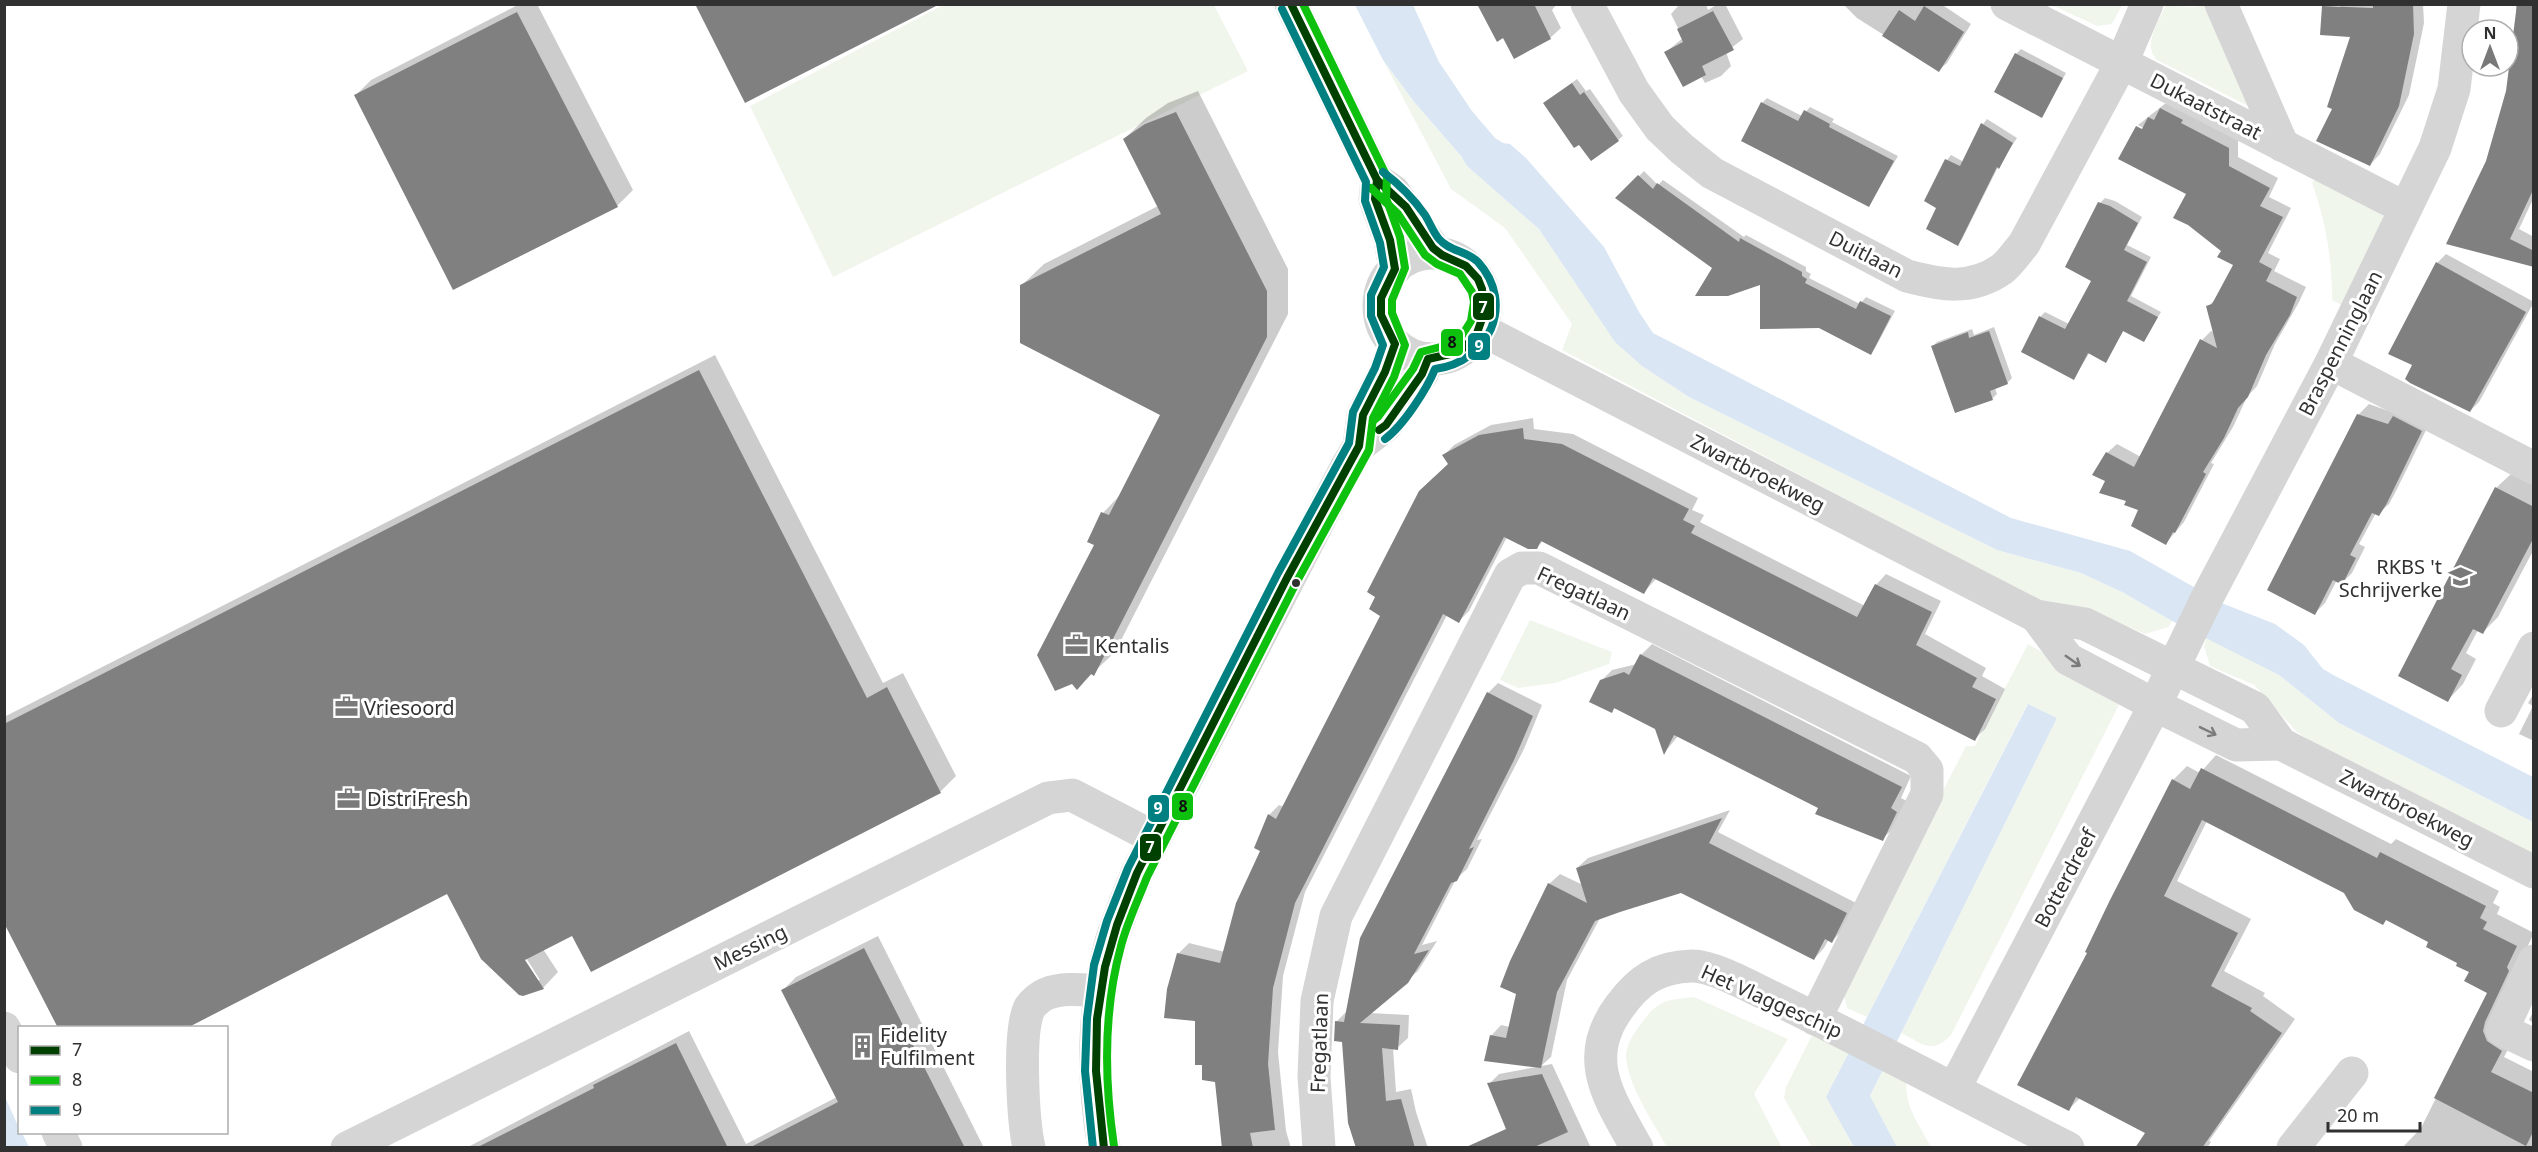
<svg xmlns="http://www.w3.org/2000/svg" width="2538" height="1152" font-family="'Noto Sans',sans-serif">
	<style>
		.green { fill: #f1f6ed }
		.water { fill: #dae6f4 }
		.shadow { fill: #0003; fill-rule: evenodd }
		.building { fill: #808080 }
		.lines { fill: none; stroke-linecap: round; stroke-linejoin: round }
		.minor { stroke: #d5d5d5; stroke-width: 33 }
		.bus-1-casing { stroke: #fff; stroke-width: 12 }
		.bus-2-casing { stroke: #fff; stroke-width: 12 }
		.bus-3-casing { stroke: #fff; stroke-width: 12 }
		.bus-1 { stroke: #004000; stroke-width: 8 }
		.bus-2 { stroke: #0fc10f; stroke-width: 8 }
		.bus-3 { stroke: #008080; stroke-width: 8 }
		.oneway { stroke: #7b7b7b }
		.bus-dot { fill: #313131; stroke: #fff; stroke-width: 2 }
		.labels { text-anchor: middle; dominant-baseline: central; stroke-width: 6; stroke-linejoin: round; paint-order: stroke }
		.street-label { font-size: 20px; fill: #313131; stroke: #fff }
		.poi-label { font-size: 20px; fill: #313131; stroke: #fff; text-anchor: start }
		.line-badge { stroke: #fff; stroke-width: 2 }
		.badge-label { font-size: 16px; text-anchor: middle; font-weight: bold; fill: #fff }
		.pale-badge-label { font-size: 16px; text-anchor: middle; font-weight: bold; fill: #111 }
	</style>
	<rect width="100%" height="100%" fill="#fff"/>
	<g class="green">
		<polygon points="945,4 1214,5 1248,71 833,277 750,106"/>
		<polygon points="2052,5 2122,5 2112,24 2097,26"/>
		<path d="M2166,5L2193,7L2207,5L2254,109L2157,60C2142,45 2159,21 2166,5Z"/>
		<polygon points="1383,60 1415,103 1461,156 1467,166 1539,229 1642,366 1689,397 1997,550 2081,573 2124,593 2172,621 2169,627 2145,634 2129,627 2038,600 1562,350 1572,324 1505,228 1451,189"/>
		<path d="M2316,178L2382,214L2384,219L2346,307L2332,300C2332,259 2326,222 2312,183Z"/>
		<polygon points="1530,620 1612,652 1609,664 1555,683 1518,688 1500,680"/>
		<polygon points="2207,637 2279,675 2339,723 2533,822 2533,856 2323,749 2297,732 2254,685 2210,666 2204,646"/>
		<path d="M2028,644L2073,670L2124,695L1951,1035C1932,1055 1923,1044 1901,1033L2057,718L2027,705L1867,1017L1847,1008L1843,991L1854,964L1966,746H1975Z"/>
		<path d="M1694,997L1788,1039L1754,1094L1781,1146L1777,1148L1667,1147C1653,1122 1626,1083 1626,1054C1627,1044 1634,1033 1640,1025C1658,1000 1665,1000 1694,997Z"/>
		<polygon points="1817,1025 1854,1043 1826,1097 1854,1147 1812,1147 1784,1098 1786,1087"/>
		<path d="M1888,1059L1908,1069C1901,1102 1916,1119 1931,1147H1897L1870,1097Z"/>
	</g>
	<g class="water">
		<polygon points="1355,5 1413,5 1439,62 1472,111 1495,138 1503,143 1510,144 1526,158 1604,247 1639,312 1653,333 2011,518 2130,551 2224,604 2275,624 2304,645 2323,669 2335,676 2533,777 2533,822 2339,723 2279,675 2172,621 2124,593 2081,573 1997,550 1689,397 1642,366 1615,342 1539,229 1467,166 1461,156 1415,103 1383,60"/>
		<polygon points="2028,704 2057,718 1870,1096 1897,1147 1854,1147 1826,1097"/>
		<polygon points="5,1097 19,1128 20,1132 22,1133 29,1147 5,1147"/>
	</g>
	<g class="shadow">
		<polygon points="520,4 537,4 633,190 617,206 356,95 371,80"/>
		<polygon points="1479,4 1557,4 1552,10 1561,28 1550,38 1503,36"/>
		<polygon points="1680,4 1706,4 1708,10 1718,4 1725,4 1743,39 1726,52 1731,66 1721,76 1705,83 1701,76 1666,52 1683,38 1671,14"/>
		<polygon points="1843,4 1941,4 1971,24 1947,63 1939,70 1857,18"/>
		<polygon points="2340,4 2423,4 2424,23 2409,95 2380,154 2370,165 2339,95 2352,36 2343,35"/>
		<polygon points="2516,4 2534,4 2534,197 2519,229 2534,237 2534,266 2448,243 2487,162 2507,91 2516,20"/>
		<polygon points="2021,49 2066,73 2042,116 2016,54"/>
		<polygon points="1577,79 1586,91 1590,89 1623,136 1618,140 1550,99"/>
		<polygon points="1198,91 1288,269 1288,314 1115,652 1077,688 1096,544 1103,513 1121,494 1162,415 1022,285 1044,264 1158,206 1124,139 1146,118 1168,103"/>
		<polygon points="1767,98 1802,116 1810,107 1834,119 1832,122 1898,156 1869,205 1762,103"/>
		<polygon points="2171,99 2191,110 2189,113 2238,138 2238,157 2278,178 2269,197 2291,208 2268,253 2280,259 2274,271 2306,287 2298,304 2275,344 2257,386 2247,397 2233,427 2211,463 2214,464 2184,522 2166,543 2133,525 2140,509 2126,504 2128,500 2101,492 2107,481 2095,474 2107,453 2117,444 2141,457 2202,340 2211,331 2214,332 2207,307 2218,297 2235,264 2219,257 2223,251 2189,224 2175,217 2188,193 2120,158 2137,127 2148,133 2149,131 2138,125"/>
		<polygon points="1987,119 2017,138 1998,167 1962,239 1958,244 1938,207 1947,160 1951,155 1964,162 1983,124"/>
		<polygon points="1644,171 1658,185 1663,180 1744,237 1746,235 1806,267 1806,271 1811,274 1809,278 1860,304 1866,297 1895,311 1875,348 1870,353 1762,283 1714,268 1618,198"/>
		<polygon points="2105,198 2115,201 2142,217 2127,245 2151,257 2131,296 2161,312 2144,341 2124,330 2106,361 2090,352 2074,378 2040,317 2045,312 2069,324 2093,280 2100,203"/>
		<polygon points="2446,254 2534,302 2479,402 2470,411 2414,365 2437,263"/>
		<polygon points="1994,327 2012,378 2007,383 1995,388 1997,394 1993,398 1956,411 1933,346 1937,342 1972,329 1974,335"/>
		<path d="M715,355L883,683L903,673L956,776L940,792L573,934L543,949L558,972L543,988L447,892L4,920V717ZM523,953L540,980H536L520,954Z"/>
		<polygon points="2369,404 2397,414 2431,420 2396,491 2389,504 2378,514 2376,513 2359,544 2365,547 2352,573 2342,583 2337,580 2325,603 2315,613 2358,415"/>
		<polygon points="1533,418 1534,429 1573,434 1698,498 1692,510 1704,515 1700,522 1865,606 1876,585 1886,574 1941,601 1925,634 1986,668 1982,676 2005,689 1985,729 1975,739 1657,578 1644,592 1543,541 1536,548 1507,537 1469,611 1459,621 1447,615 1305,892 1283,976 1278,1052 1286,1131 1291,1148 1222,1148 1216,1081 1203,1063 1196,1019 1178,954 1189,943 1225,952 1261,851 1269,815 1279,805 1284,807 1382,615 1449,464 1444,455 1454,445 1491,425"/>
		<polygon points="2512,473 2534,484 2534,549 2498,617 2483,632 2478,630 2466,653 2476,659 2463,684 2448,700 2400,675 2496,488"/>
		<polygon points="1652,644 1911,776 1901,798 1907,801 1893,829 1882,839 1678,736 1665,752 1656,728 1616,707 1611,712 1601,681 1612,670 1637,664 1641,655"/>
		<polygon points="1498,683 1542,705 1524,749 1477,840 1482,839 1467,869 1456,879 1422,945 1437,941 1418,971 1369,1013 1409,1015 1408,1038 1397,1048 1393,1048 1396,1092 1411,1089 1416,1112 1428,1148 1358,1148 1344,1041 1336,1022 1347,1011 1488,693"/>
		<polygon points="2534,693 2534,741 2519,734 2533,706 2528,703"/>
		<polygon points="2216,755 2391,844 2396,839 2499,891 2493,903 2500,907 2497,914 2534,933 2499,1006 2515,1036 2504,1057 2534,1072 2534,1142 2531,1148 2402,1148 2421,1128 2489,992 2459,962 2430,941 2387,919 2383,923 2345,892 2207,821 2177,881 2251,919 2224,971 2265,993 2263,996 2295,1019 2209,1141 2211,1142 2207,1148 2141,1148 2147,1132 2080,1098 2069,1109 2089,952 2173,780 2187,766 2200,773"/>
		<polygon points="1730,810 1718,832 1856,903 1842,931 1832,941 1829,939 1824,948 1814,959 1681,891 1600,918 1567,980 1551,1057 1541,1066 1552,1064 1591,1148 1514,1148 1489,1084 1499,1074 1536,1067 1491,1036 1501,1025 1510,1027 1549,884 1560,874 1583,885 1577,868 1588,858"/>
		<polygon points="878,936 984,1148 466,1148 689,1031 746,1144 837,1097 783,990 796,977"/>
		<polygon points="2534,1010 2534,1023 2529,1020"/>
	</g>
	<g class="building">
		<polygon points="695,4 940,4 745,103"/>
		<polygon points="1477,4 1534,4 1551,39 1514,59 1503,38 1497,42"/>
		<polygon points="2373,4 2413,4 2414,34 2399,106 2370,166 2316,141 2332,109 2327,107 2350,37 2320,35 2322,6 2373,8"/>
		<polygon points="2517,4 2534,4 2534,188 2510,239 2534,251 2534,267 2446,244 2486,161 2506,91"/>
		<polygon points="1924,6 1964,32 1939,72 1882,36 1899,10 1915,21"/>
		<polygon points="1713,11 1734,50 1702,66 1706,75 1683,87 1664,52 1683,42 1677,29"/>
		<polygon points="517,12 618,207 453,290 354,95"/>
		<polygon points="2015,53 2063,78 2042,118 1994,92"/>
		<polygon points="1572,83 1580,95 1584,92 1619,141 1591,161 1579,145 1574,148 1543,103"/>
		<polygon points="1761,102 1798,121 1804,110 1830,124 1829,127 1894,161 1869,207 1741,141"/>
		<polygon points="2160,108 2183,120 2181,123 2229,148 2229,166 2270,188 2260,206 2283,217 2259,262 2272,269 2266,281 2297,297 2290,315 2266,355 2248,397 2238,408 2224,438 2203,472 2206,474 2175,533 2173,532 2166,545 2131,526 2138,510 2124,505 2126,501 2099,493 2105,481 2092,475 2106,452 2134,467 2200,339 2217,348 2206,306 2212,304 2233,265 2217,257 2221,251 2188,225 2173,218 2186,194 2118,159 2136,126 2142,129 2148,117 2154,120"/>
		<polygon points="1176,112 1267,291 1267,337 1094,676 1091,674 1077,690 1072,684 1055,691 1037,655 1094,545 1087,542 1101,512 1109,515 1160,415 1020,343 1020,285 1161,214 1123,139 1145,124"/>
		<polygon points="1981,123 2013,143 1999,169 1997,167 1958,246 1926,229 1936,208 1924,201 1945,159 1960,166"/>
		<polygon points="1638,175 1653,189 1657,183 1739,242 1740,238 1802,272 1802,276 1807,279 1805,283 1856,309 1860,301 1891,316 1871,355 1819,328 1760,329 1760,285 1728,296 1695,296 1712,268 1615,198"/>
		<polygon points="2098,202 2110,206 2138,223 2124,250 2147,262 2127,301 2158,317 2144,342 2123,331 2106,363 2088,353 2074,380 2021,352 2039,316 2065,329 2091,281 2065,267"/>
		<polygon points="2436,262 2526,312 2470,412 2410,383 2405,379 2412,365 2388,354"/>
		<polygon points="1989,331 2008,384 1990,391 1993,400 1955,413 1931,346 1968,332 1969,338"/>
		<polygon points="699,370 867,698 887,687 941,793 591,972 572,936 525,960 544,989 523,996 519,995 481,959 447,894 187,1028 58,1028 4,923 4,724"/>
		<polygon points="2357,414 2388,424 2393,416 2422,431 2387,503 2379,516 2372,513 2350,555 2356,558 2342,585 2333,580 2315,615 2267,590"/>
		<polygon points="1523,428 1524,439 1562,444 1689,509 1683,520 1695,526 1691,533 1857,617 1875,584 1932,612 1916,645 1977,678 1972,687 1996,699 1975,741 1653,578 1644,594 1541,541 1537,549 1528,549 1504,537 1459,623 1443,614 1295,903 1273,988 1268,1064 1275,1130 1250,1133 1253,1148 1222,1148 1215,1082 1202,1080 1202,1065 1195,1065 1195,1021 1164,1018 1167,989 1177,953 1220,963 1236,903 1260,851 1254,848 1268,814 1276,819 1380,616 1369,609 1375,597 1367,592 1419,491 1448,464 1442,455 1479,435"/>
		<polygon points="2495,487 2534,507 2534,537 2483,634 2473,629 2451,669 2462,675 2448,702 2398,676"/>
		<polygon points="1640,654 1902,787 1891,808 1897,812 1883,841 1815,814 1818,808 1674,735 1664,755 1655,729 1614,708 1612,713 1589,702 1600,680 1624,672 1629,675"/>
		<polygon points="1487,692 1533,716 1514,760 1469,849 1474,847 1457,881 1451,883 1414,954 1429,950 1408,983 1360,1023 1400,1025 1398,1050 1382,1048 1386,1101 1401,1099 1415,1148 1356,1148 1348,1123 1342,1042 1334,1041 1335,1021 1344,1022 1360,938"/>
		<polygon points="2201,768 2377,858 2380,852 2486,906 2480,918 2487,922 2483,929 2517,946 2507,967 2509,971 2485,1022 2483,1031 2487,1041 2502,1051 2491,1072 2534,1093 2534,1130 2526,1146 2434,1098 2487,993 2464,981 2469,972 2456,966 2457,963 2426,947 2428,942 2386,920 2383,925 2354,910 2344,893 2202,820 2164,896 2238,933 2211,986 2252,1008 2250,1011 2282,1033 2202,1148 2135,1148 2145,1133 2076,1097 2069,1111 2017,1085 2087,953 2085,952 2110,900 2172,779 2190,789"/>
		<polygon points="1722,818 1709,843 1847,913 1832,943 1825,939 1814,960 1681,893 1620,912 1595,921 1557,992 1541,1068 1484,1061 1490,1035 1506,1038 1516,994 1500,987 1510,961 1548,883 1587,903 1576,868"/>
		<polygon points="864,948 965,1148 749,1148 838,1102 781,990"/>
		<polygon points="676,1043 728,1148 476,1148 594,1088 593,1085"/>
		<polygon points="1542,1074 1568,1132 1532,1148 1464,1148 1506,1129 1487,1083"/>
	</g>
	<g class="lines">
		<g class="minor">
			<polyline points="1291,4 1377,180 1375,199 1390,240 1395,269"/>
			<path d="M1587,4L1634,92L1660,128L1682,149L1712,173L1907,276C1941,285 1971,291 2002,269C2010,263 2017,252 2024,244L2122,62L2147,4"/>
			<polyline points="2007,4 2405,208"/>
			<polyline points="2221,4 2283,146"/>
			<polyline points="1377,180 1393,191 1436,252"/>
			<circle cx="1432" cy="306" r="53"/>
			<polyline points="1480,329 2036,616 2085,624 2255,708 2281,744 2534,872"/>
			<polyline points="2331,363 2534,468"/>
			<polyline points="1359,446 1363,415 1385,372 1395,344"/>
			<polyline points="2036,616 2068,659 2155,705 2236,745 2281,744"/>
			<polyline points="2501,711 2534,648"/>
			<polyline points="2534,961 2502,1030 2534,1045"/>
			<polyline points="4,1028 20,1057"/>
			<polyline points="1954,1089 2155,705 2209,594 2331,363 2435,148 2454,89 2464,4"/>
			<polyline points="58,1132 66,1148"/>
			<polyline points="347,1148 1048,798 1072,795 1155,838"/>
			<path d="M1029,1148C1023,1120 1018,1034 1029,1009C1031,1004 1041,996 1046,994C1064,987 1083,990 1101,991"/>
			<path d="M1104,1148C1092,1081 1092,1008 1111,942C1118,919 1128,896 1137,873L1346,468L1359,446L1386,425L1422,374L1428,359"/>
			<polyline points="1319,1148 1314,1076 1317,1001 1336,916 1510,575 1522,568 1539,568 1917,758 1927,770 1927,794 1815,1019"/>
			<path d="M1637,1148C1610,1099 1580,1059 1620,1006C1639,980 1658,967 1691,966C1714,965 1758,991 1780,1001C1876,1048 1972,1099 2068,1148"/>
			<polyline points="2293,1148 2352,1073"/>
		</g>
		<defs>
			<g id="bus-1">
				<polyline points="1377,180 1406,207 1433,248 1442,255 1466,266 1478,279 1482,289 1484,313 1476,336 1459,352 1428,359 1422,374 1386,425 1379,430"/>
				<polyline points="1104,1148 1096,1071 1097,1019 1105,967 1117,925 1137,873 1287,578 1359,446 1363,415 1385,372 1395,344 1381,315 1381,298 1395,269 1390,240 1375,199 1377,180 1291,4"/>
			</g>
			<g id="bus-2">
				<polyline points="1371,188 1398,214 1425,255 1437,264 1460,274 1472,292 1474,302 1471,321 1461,337 1448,345 1421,352 1413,369 1378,417 1373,421"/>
				<path d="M1114,1146C1104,1079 1103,1012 1121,946C1127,923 1138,900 1147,877L1296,583L1369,450L1373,418L1394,377L1405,345L1392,313V300L1405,268L1400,237L1386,198L1387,177L1303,4"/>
			</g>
			<g id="bus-3">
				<path d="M1383,172C1399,184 1413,198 1425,215C1430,223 1433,232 1439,239C1449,251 1467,251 1478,262C1516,304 1489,362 1435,369C1427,389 1403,426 1385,439"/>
				<polyline points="1093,1148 1085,1071 1087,1018 1094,965 1107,921 1128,868 1278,573 1349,443 1353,412 1375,368 1383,345 1371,316 1371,295 1384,267 1380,243 1365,201 1366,182 1282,9"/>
			</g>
		</defs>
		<use href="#bus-1" class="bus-1-casing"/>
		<use href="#bus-2" class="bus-2-casing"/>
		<use href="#bus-3" class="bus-3-casing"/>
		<use href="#bus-1" class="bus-1"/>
		<use href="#bus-2" class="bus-2"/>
		<use href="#bus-3" class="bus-3"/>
	</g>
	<defs><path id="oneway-shaft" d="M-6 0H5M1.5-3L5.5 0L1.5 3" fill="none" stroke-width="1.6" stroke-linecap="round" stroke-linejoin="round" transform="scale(1.5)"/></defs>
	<g class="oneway">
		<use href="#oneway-shaft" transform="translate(2073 661) rotate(35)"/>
		<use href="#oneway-shaft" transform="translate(2208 731) rotate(26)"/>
	</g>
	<defs>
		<symbol id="school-bare" viewBox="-9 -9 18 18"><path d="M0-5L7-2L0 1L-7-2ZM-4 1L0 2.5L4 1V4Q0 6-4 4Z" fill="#797979" stroke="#fff" stroke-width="2.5" paint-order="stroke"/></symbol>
		<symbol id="office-bare" viewBox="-9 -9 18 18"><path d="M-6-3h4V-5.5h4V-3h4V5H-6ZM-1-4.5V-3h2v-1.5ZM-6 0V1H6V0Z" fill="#797979" stroke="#fff" stroke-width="2.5" paint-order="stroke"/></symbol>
		<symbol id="building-bare" viewBox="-9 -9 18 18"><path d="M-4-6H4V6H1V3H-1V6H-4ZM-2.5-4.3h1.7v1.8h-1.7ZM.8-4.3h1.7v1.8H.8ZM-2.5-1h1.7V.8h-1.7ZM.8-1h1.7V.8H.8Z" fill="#797979" stroke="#fff" stroke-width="2.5" paint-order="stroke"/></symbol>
	</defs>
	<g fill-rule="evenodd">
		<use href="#school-bare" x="2444" y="560" width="33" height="33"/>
		<use href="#office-bare" x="1060" y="628" width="33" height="33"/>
		<use href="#office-bare" x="330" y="690" width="33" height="33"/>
		<use href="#office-bare" x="332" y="782" width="33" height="33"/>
		<use href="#building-bare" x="846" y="1030" width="33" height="33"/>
	</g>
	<circle class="bus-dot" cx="1296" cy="583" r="5"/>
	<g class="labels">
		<g class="street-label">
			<text transform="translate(2206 106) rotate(27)">Dukaatstraat</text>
			<text transform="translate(1866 254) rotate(27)">Duitlaan</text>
			<text transform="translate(2340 343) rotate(-63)">Braspenninglaan</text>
			<text transform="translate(1758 473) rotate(27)">Zwartbroekweg</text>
			<text transform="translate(1584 593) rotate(25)">Fregatlaan</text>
			<text transform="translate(2407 808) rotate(27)">Zwartbroekweg</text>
			<text transform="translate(2065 878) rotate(-62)">Botterdreef</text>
			<text transform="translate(750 947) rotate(-26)">Messing</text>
			<text transform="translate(1772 1001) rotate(24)">Het Vlaggeschip</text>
			<text transform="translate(1319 1043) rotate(-88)">Fregatlaan</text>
		</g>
		<g class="poi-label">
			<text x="2442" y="566" text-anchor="end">RKBS 't<tspan x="2442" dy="23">Schrijverke</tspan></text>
			<text x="1095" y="645">Kentalis</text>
			<text x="364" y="707">Vriesoord</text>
			<text x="367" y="798">DistriFresh</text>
			<text x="880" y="1034">Fidelity<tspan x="880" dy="23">Fulfilment</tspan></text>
		</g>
	</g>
	<g class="line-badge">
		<rect x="1472" y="292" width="23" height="29" rx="6" fill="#004000"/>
		<rect x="1440" y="328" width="24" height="29" rx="6" fill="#0fc10f"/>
		<rect x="1467" y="332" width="24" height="29" rx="6" fill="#008080"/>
		<rect x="1171" y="792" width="23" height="29" rx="6" fill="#0fc10f"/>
		<rect x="1147" y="794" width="23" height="29" rx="6" fill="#008080"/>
		<rect x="1139" y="833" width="23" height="29" rx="6" fill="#004000"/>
	</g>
	<g class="badge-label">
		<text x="1483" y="313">7</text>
		<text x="1479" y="352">9</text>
		<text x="1158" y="814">9</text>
		<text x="1150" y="853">7</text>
	</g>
	<g class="pale-badge-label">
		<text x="1452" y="348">8</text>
		<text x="1183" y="812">8</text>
	</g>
	<rect width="2538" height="1152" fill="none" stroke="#313131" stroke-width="12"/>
	<rect x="18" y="1026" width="210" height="108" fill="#ffffff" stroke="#adadad" stroke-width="1.5"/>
	<rect x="30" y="1046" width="30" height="9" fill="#004000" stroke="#adadad" stroke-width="1.5"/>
	<text x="72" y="1056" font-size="18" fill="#313131">7</text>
	<rect x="30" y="1076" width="30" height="9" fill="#0fc10f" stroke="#adadad" stroke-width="1.5"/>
	<text x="72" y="1086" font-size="18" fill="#313131">8</text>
	<rect x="30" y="1106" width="30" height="9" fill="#008080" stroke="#adadad" stroke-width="1.5"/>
	<text x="72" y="1116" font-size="18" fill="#313131">9</text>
	<g transform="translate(2490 48)"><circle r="28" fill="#ffffff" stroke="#adadad" stroke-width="1.5"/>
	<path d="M0-4.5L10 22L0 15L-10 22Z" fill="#797979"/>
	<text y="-9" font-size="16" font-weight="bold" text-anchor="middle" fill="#313131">N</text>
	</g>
	<path d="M2328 1122v9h92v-9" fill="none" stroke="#313131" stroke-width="3"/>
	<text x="2337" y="1122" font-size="18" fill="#313131" stroke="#ffffff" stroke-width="4.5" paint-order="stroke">20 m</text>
</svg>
